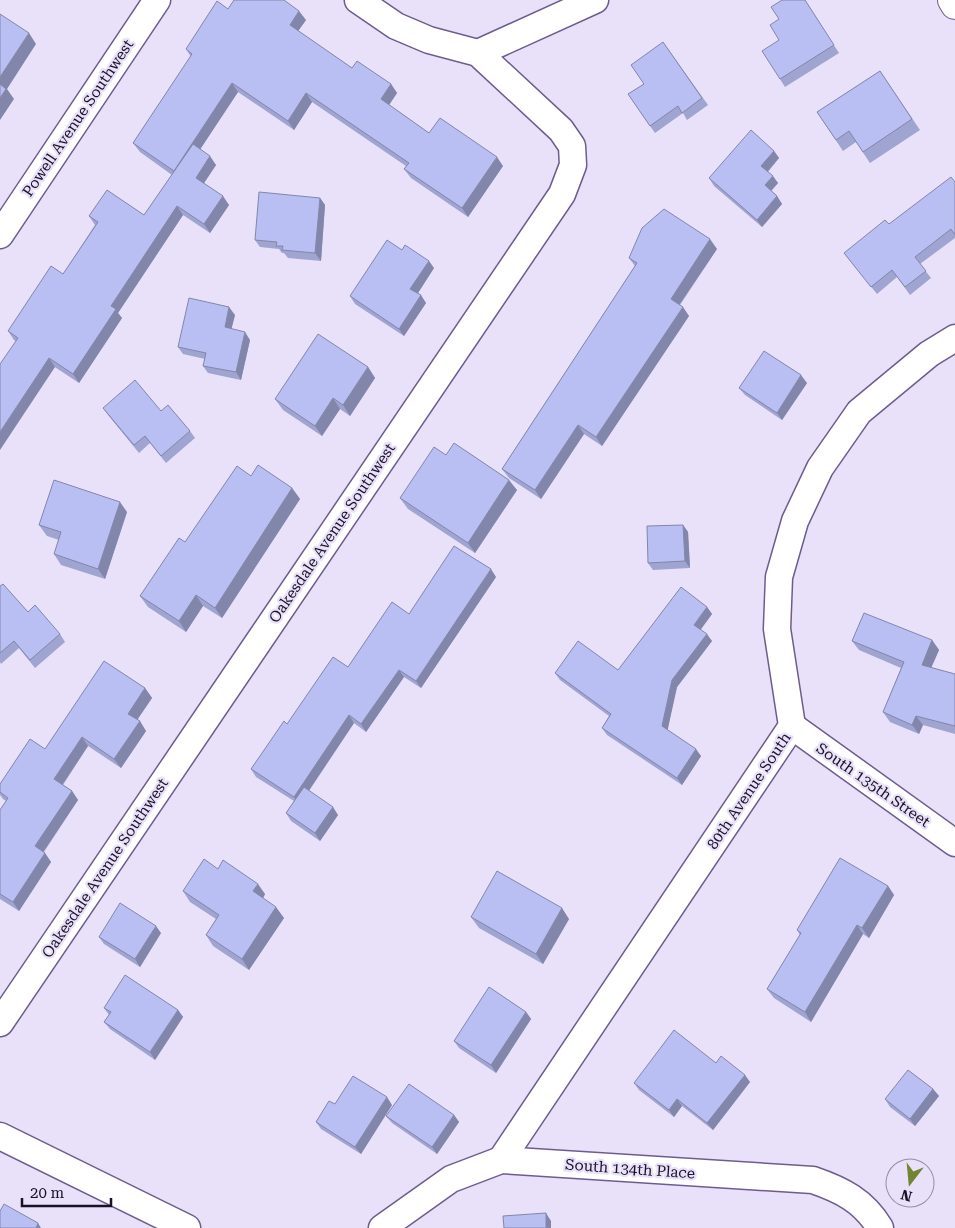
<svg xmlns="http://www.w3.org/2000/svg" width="955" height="1228" font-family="'Roboto Serif',serif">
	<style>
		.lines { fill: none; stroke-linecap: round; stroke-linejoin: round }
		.street-casing { stroke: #6e5c8f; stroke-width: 29 }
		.secondary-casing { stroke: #6e5c8f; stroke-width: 30 }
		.street { stroke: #fff; stroke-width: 26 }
		.secondary { stroke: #fff; stroke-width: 28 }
		.wall { fill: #a0a4d1 }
		.shaded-wall { fill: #8286aa }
		.building { fill: #babff3; stroke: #8286aa }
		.labels { text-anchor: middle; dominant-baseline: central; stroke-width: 4.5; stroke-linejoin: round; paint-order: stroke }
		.street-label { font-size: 15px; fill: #191125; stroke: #e8e1f9 }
	</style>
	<rect width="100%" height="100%" fill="#e8e1f9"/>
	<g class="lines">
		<defs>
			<g id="street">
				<polyline points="478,53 595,0"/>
				<polyline points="0,235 157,0"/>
				<polyline points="792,726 955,843"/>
				<polyline points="0,1023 562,194 573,165 572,146 561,130 478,53 429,40 396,26 358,0"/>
				<polyline points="0,1136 187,1228"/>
				<polyline points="501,1160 792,726 777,629 779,577 795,521 820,468 859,412 929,354 955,338"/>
				<path d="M382,1228L451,1179L501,1160L813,1180C842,1190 864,1201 880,1228"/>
			</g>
			<polyline id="secondary" points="952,0 955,5"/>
		</defs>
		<use href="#street" class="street-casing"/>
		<use href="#secondary" class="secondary-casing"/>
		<use href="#street" class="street"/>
		<use href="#secondary" class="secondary"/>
	</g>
	<g class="wall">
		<polygon points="805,0 839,53 785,87 780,79 779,19"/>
		<polygon points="228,9 306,20 298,31 352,68 391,84 397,93 389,105 429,133 503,166 468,217 411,178 404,169 406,166 312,102 294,130 238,92 200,149 216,165 204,183 229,205 210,233 183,215 118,313 122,318 79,383 14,340 8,331 63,274 95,225 89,216 144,215 172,175 140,152 133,143 191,57 186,49"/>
		<polygon points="663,42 708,105 687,120 683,113 655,133 628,94 644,84"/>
		<polygon points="880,71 920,130 870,163 856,142 843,151 817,112"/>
		<polygon points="774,151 779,158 768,172 778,183 771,191 777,196 782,204 762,227 714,186 709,178"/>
		<polygon points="955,182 955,238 920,264 931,278 910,295 897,277 877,294 844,253"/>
		<polygon points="320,198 325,205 321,261 288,258 284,253 282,253 279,249 260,247 255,240"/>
		<polygon points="717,249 680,305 689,316 602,446 584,434 541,499 509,478 502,469 635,266 629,258"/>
		<polygon points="402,250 434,268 418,293 426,303 404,336 355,304 350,296"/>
		<polygon points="235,315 231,329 250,340 241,380 208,373 203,366 205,359 183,354 178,347"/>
		<polygon points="368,367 375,378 350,416 340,409 322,436 283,410 275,399"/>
		<polygon points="807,383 782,420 745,395 739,388"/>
		<polygon points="103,408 161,411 190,431 195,438 166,463 150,443 139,453 108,415"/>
		<polygon points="446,455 517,490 475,553 408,509 400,498"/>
		<polygon points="251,476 292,488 300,499 222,618 203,606 186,632 148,607 140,596 185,542"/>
		<polygon points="127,512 105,579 61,565 54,554 59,540 47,536 39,525"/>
		<polygon points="683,525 688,532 690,568 653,570 648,563"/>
		<polygon points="496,577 421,688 404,677 366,732 354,723 309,791 338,815 320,841 291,821 286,813 294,801 256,777 251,769 287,724 409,614"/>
		<polygon points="0,586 28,612 60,634 65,642 35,668 19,648 1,664 0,662"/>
		<polygon points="707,607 712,614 700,630 712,641 677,687 667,730 701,756 682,785 607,735 602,728 609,716 560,680 555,673 618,670"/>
		<polygon points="932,640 939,650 931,668 955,674 955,734 923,725 919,734 890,722 883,712 901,668 859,650 852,641"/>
		<polygon points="145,688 152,698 137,720 146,731 121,768 88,746 63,785 72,791 78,800 44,852 51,862 19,911 0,899 0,810 6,801 3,799 0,795 0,784 45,749"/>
		<polygon points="218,869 265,894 263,898 284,918 249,970 213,946 206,935 216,919 190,902 183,891"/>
		<polygon points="888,886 894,895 869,938 863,934 811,1022 774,998 767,989 800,935 797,930"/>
		<polygon points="471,917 569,919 543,964 479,928"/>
		<polygon points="161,933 140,967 104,944 99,937"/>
		<polygon points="104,1008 178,1010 183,1017 155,1060 110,1029 104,1022 109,1015"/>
		<polygon points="526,1012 531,1019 496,1073 459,1048 454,1041"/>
		<polygon points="716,1063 750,1082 713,1130 682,1106 674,1117 639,1090 634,1083"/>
		<polygon points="933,1089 939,1096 915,1126 890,1107 885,1099"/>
		<polygon points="335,1104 392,1105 361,1154 321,1129 316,1122"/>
		<polygon points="454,1115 459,1122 437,1154 392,1123 386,1116"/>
	</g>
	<g class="shaded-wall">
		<polygon points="299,11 306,20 296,34 290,25"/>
		<polygon points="29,33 36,44 7,89 14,99 0,120 0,77"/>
		<polygon points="232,83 238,92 180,180 174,171"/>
		<polygon points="391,84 397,93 387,108 381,99"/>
		<polygon points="306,93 312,102 294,130 288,121"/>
		<polygon points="774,151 779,158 766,173 761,166"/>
		<polygon points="210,156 216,165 202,186 196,178"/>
		<polygon points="497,157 503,166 468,217 462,208"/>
		<polygon points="773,176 778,183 770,192 765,185"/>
		<polygon points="223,196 229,205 210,233 204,224"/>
		<polygon points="777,196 782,204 762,227 757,220"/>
		<polygon points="320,198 325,205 321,261 315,253"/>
		<polygon points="177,206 183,215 118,313 122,318 79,383 73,374 111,306"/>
		<polygon points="710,239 717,249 677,308 671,299"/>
		<polygon points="429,261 434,268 416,296 410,289"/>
		<polygon points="421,295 426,303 404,336 399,329"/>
		<polygon points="229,307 235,315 230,335 225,327"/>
		<polygon points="683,307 689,316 602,446 596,437"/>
		<polygon points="245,332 250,340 241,380 236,372"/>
		<polygon points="49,358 55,367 0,450 0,432"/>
		<polygon points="368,367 375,378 350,416 343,405"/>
		<polygon points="801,375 807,383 782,420 777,413"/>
		<polygon points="333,398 340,409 322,436 315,426"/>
		<polygon points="578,425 584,434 541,499 535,490"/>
		<polygon points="509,480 517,490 475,553 468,543"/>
		<polygon points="292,488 300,499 222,618 215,608"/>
		<polygon points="120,502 127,512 105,579 98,569"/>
		<polygon points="683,525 688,532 690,568 685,561"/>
		<polygon points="491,569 496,577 421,688 416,681"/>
		<polygon points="196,595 203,606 186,632 179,621"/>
		<polygon points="707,607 712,614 699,632 694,625"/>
		<polygon points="707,634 712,641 677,687 667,733 662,726 672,680"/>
		<polygon points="932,640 939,650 928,675 922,665"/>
		<polygon points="399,670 404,677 366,732 361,724"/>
		<polygon points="145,688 152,698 135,723 128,714"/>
		<polygon points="349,715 354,723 299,805 294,797"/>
		<polygon points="916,716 923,725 919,734 912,725"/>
		<polygon points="140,721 146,731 121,768 114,759"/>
		<polygon points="82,737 88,746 60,788 54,779"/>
		<polygon points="696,749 701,756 682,785 677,778"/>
		<polygon points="72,791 78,800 41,855 35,846"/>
		<polygon points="333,807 338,815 320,841 315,833"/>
		<polygon points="45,853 51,862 19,911 13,902"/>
		<polygon points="258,884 265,894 261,902 253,891"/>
		<polygon points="888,886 894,895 869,938 862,928"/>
		<polygon points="276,907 284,918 249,970 242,959"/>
		<polygon points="562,908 569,919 543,964 536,954"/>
		<polygon points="857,925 863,934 811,1022 805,1012"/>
		<polygon points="156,926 161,933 140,967 135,959"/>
		<polygon points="178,1010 183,1017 155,1060 150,1052"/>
		<polygon points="526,1012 531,1019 496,1073 491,1065"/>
		<polygon points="745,1075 750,1082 713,1130 707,1123"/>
		<polygon points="933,1089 939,1096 915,1126 910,1119"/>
		<polygon points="387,1097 392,1105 361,1154 355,1147"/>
		<polygon points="677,1099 682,1106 674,1117 669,1110"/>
		<polygon points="454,1115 459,1122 437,1154 432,1147"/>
		<polygon points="546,1213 551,1221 551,1228 546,1228"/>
		<polygon points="38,1223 41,1228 36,1228"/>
	</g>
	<g class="building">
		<polygon points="234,0 284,0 299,11 290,25 352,68 357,61 391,84 381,99 429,133 440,118 497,157 462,208 404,169 409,163 306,93 288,121 232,83 174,171 133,143 192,54 186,49 217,1 228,9"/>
		<polygon points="782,0 805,0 834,45 780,79 762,51 779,40 770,25 779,19 771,7"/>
		<polygon points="0,14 29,33 0,77"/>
		<polygon points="663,42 702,98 682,113 678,106 650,126 628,94 644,84 631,65"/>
		<polygon points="880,71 912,119 863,152 849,131 836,140 817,112"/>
		<polygon points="0,84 6,89 0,98"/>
		<polygon points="751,130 774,151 761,166 773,176 765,185 777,196 757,220 709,178"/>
		<polygon points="193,144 210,156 196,178 223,196 204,224 177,206 111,306 116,309 73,374 49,358 0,432 0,364 18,338 8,331 51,266 63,274 98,222 89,216 107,190 144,215"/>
		<polygon points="951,177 955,182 955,235 951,229 915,257 926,271 905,287 892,270 871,287 844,253 885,220 889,224"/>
		<polygon points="259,192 320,198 315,253 282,250 283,246 276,246 277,242 255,240"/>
		<polygon points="664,209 710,239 671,299 683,307 596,437 578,425 535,490 502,469 637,263 629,258 642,228"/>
		<polygon points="387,240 402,250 405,245 429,261 410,289 421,295 399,329 350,296"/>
		<polygon points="189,298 229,307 225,327 245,332 236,372 203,366 206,353 178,347"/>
		<polygon points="318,334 368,367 343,405 333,398 315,426 275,399"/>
		<polygon points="764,351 801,375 777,413 739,388"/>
		<polygon points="135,380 161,411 168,405 190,431 161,456 145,436 134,445 103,408"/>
		<polygon points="454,443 509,480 468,543 400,498 434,447 446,455"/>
		<polygon points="258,465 292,488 215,608 196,595 179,621 140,596 179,538 185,542 237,466 251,476"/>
		<polygon points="54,480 120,502 98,569 54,554 61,532 39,525"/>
		<polygon points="683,525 685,561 648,563 647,526"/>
		<polygon points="454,546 491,569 416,681 399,670 361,724 349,715 294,797 251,769 284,721 287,724 333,657 348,667 392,602 409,614"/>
		<polygon points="3,584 28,612 35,605 60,634 30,660 14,641 0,653 0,586"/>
		<polygon points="681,587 707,607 694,625 707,634 672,680 662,726 696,749 677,778 602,728 611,714 555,673 578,641 618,670"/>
		<polygon points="864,613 932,640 922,665 955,674 955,726 916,716 912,725 883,712 904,662 852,641"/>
		<polygon points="104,661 145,688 128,714 140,721 114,759 82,737 54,779 72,791 35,846 45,853 13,902 0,894 0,810 8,798 0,792 0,784 30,739 45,749"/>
		<polygon points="304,787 333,807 315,833 286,813"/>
		<polygon points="840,858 888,886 862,928 857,925 805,1012 767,989 801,933 797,930"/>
		<polygon points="204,859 218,869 223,860 258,884 253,891 276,907 242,959 206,935 219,915 183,891"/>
		<polygon points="497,871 562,908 536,954 471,917"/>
		<polygon points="120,903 156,926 135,959 99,937"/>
		<polygon points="125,975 178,1010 150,1052 104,1022 111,1012 104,1008"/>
		<polygon points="489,987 526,1012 491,1065 454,1041"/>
		<polygon points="674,1030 716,1063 721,1056 745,1075 707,1123 677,1099 669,1110 634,1083"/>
		<polygon points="908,1070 933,1089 910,1119 885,1099"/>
		<polygon points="353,1076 387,1097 355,1147 316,1122 329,1101 335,1104"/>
		<polygon points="409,1084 454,1115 432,1147 386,1116"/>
		<polygon points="4,1204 38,1223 36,1228 0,1228 0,1211"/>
		<polygon points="546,1213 546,1228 504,1228 503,1216"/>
	</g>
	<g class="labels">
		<g class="street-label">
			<text transform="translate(78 118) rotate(-56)">Powell Avenue Southwest</text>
			<text transform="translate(332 533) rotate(-56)">Oakesdale Avenue Southwest</text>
			<text transform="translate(873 785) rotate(35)">South 135th Street</text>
			<text transform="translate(749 791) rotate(-56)">80th Avenue South</text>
			<text transform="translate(105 868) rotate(-56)">Oakesdale Avenue Southwest</text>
			<text transform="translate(630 1169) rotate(4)">South 134th Place</text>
		</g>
	</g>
	<g transform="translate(910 1183) rotate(196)"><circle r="24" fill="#e8e1f9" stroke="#958ea4"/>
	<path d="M0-4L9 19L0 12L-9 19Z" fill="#728332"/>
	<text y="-8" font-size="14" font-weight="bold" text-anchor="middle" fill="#191125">N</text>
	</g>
	<path d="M22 1198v8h89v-8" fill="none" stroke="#191125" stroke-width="2.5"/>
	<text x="30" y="1198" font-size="15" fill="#191125" stroke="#e8e1f9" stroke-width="4" paint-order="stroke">20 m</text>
</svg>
